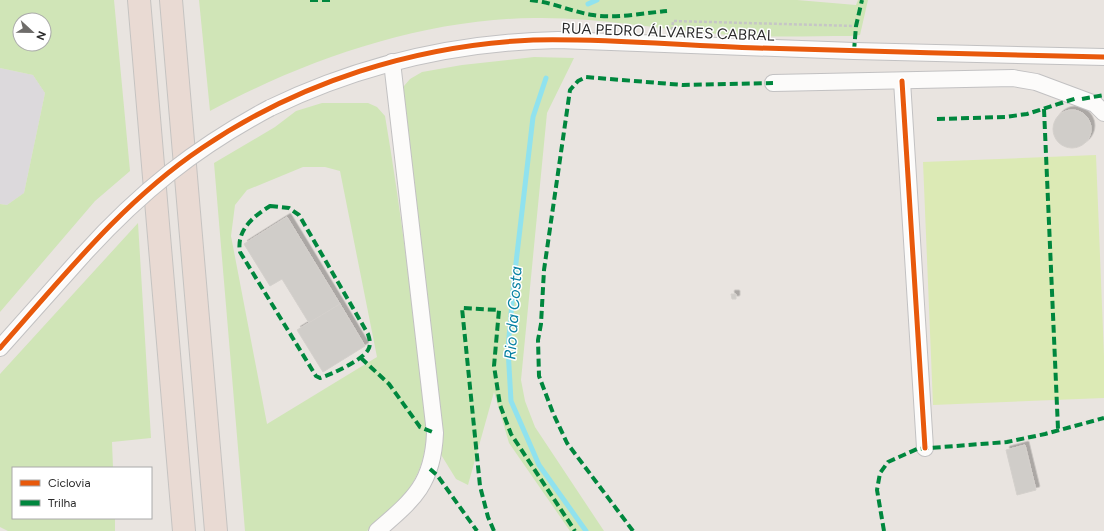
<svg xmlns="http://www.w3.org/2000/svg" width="1104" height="531" font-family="Figtree,sans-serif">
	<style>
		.industrial { fill: #dcd9dc }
		.green { fill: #d0e5b7; fill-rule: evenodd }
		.pitch { fill: #dceab5 }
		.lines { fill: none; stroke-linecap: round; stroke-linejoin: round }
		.stream { stroke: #90e2ee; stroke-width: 5 }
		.building { fill: #d0cdc9; stroke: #d4d0cc; filter: url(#shadow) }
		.minor-casing { stroke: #c2c1c2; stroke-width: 18 }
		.highway-casing { stroke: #c5c3c1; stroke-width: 24 }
		.path { stroke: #c6c6c6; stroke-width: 2.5; stroke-dasharray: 3 2; stroke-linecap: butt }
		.minor { stroke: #fcfbfa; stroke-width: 16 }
		.highway { stroke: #e9dad3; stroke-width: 22 }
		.minor-bridge-casing { stroke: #c2c1c2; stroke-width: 18; stroke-linecap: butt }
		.minor-bridge { stroke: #fcfbfa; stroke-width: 16 }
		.quiet { stroke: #00873e; stroke-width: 4; stroke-dasharray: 8 4; stroke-linecap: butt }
		.cycleway-casing { stroke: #fff; stroke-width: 8 }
		.cycleway { stroke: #e8590c; stroke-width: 5 }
		.labels { text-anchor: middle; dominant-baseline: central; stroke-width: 3; stroke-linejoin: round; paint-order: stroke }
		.street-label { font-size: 15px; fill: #2b2b2b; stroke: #fff }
		.water-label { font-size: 16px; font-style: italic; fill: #0780a2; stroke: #fff }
	</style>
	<defs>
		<filter id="shadow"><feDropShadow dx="3.5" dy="-3.5" stdDeviation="0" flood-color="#0004"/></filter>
	</defs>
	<rect width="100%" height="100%" fill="#e9e4e0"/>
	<polygon class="industrial" points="0,68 33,75 45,93 24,193 7,205 0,204"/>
	<g class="green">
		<path d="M0,0H114L130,171L95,201L0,312V204L7,205L24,193L45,93L33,75L0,68ZM20,20H44V44H20Z"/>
		<path d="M199,0H797L856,5L858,0H868L860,35L850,36C807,36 762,38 718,34C656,29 596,17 534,18C423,19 307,59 210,111Z"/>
		<polygon points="534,57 574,58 547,113 521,380 525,401 535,427 604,531 570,531 509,443 494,392 468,485 456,479 440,453 429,309 400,95 404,86 410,79 422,72 462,65"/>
		<path d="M322,103H368L377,107L385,116C397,186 406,256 415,326C420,365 433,420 423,458C415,490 391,511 367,531H245L214,163L275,127L296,111ZM303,167H325L340,171L377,357L267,424L231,236L235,205L247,190Z"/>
		<polygon points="138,223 151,438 112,442 113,468 13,468 13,518 115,518 115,531 8,531 0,527 0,374"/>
	</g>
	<polygon class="pitch" points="1096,155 1104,356 1104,398 933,405 923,162"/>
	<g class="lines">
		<g class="stream">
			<polyline points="588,4 597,0"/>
			<polyline points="546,78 533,117 514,280 508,349 511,401 539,465 586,531"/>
		</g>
	</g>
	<g class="building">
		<circle cx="1072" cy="129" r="19"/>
		<polygon points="287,217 340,304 309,323 282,279 270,286 244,244"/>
		<polygon points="731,294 736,294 736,299 732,299"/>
		<polygon points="340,304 365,346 323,372 297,330"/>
		<polygon points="1025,445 1036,490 1017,495 1006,450"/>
	</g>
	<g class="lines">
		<defs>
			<g id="minor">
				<polyline points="902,81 925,448"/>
				<polyline points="773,83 1013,78 1036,82 1095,104 1104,113"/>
				<path d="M270,108C361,64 457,42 558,40L854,51L1104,57"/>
				<polyline points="0,348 83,255"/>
				<path d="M377,531C413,500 433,484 435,433L392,62"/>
			</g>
			<g id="highway">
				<polyline points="139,0 184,531"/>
				<polyline points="171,0 216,531"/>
			</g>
		</defs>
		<use href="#minor" class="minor-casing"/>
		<use href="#highway" class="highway-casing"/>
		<polyline class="path" points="672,30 673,21 856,26"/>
		<use href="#minor" class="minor"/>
		<use href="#highway" class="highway"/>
		<defs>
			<path id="minor-bridge" d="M83,255C140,192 195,148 270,108"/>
		</defs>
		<use href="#minor-bridge" class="minor-bridge-casing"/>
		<use href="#minor-bridge" class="minor-bridge"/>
		<g class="quiet">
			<polyline points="310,0 334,0"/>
			<path d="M530,0C552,2 572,12 593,15C617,19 643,13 667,11"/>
			<polyline points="854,51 856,26 862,0"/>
			<polyline points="1082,99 1104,95"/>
			<polyline points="1044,109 1058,429"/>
			<polyline points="937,119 1005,117 1027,114 1077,98"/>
			<path d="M270,206L289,208L299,215L368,334C370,340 371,345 368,350C361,361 332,374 320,378L316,376L240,252C236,230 254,216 270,206Z"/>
			<polyline points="361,358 389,384 420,427 435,433"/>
			<polyline points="430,469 437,475 477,531"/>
			<polyline points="494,531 488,517 480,486 462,308 499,310 494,366 500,405 511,434 575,531"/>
			<polyline points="633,531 567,443 553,413 539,376 538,340 541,324 544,270 570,90 578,81 586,77 683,85 773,83"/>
			<polyline points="884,531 877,490 880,473 888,462 917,449 1007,442 1045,434 1104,418"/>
		</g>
		<defs>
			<g id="cycleway">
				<polyline points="902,81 925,448"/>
				<path d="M0,348C63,277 123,201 202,148C299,82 416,45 533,40C608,38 683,46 758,48C873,52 989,54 1104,57"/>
			</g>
		</defs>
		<use href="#cycleway" class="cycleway-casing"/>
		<use href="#cycleway" class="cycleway"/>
	</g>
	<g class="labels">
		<g class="street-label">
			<text transform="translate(668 32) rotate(2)">RUA PEDRO ÁLVARES CABRAL</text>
		</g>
		<g class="water-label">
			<text transform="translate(513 313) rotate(-86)">Rio da Costa</text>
		</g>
	</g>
	<rect x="12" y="467" width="140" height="52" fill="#ffffff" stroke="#aaaaaa"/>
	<rect x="20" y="480" width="20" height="6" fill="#e8590c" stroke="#aaaaaa"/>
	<text x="48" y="487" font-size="12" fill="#2b2b2b">Ciclovia</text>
	<rect x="20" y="500" width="20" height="6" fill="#00873e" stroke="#aaaaaa"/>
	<text x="48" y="507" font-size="12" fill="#2b2b2b">Trilha</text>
	<g transform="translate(32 32) rotate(112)"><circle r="19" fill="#ffffff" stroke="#aaaaaa"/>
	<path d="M0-3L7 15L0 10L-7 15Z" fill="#6e6c6a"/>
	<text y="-6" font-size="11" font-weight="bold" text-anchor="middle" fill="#2b2b2b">N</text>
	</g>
</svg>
